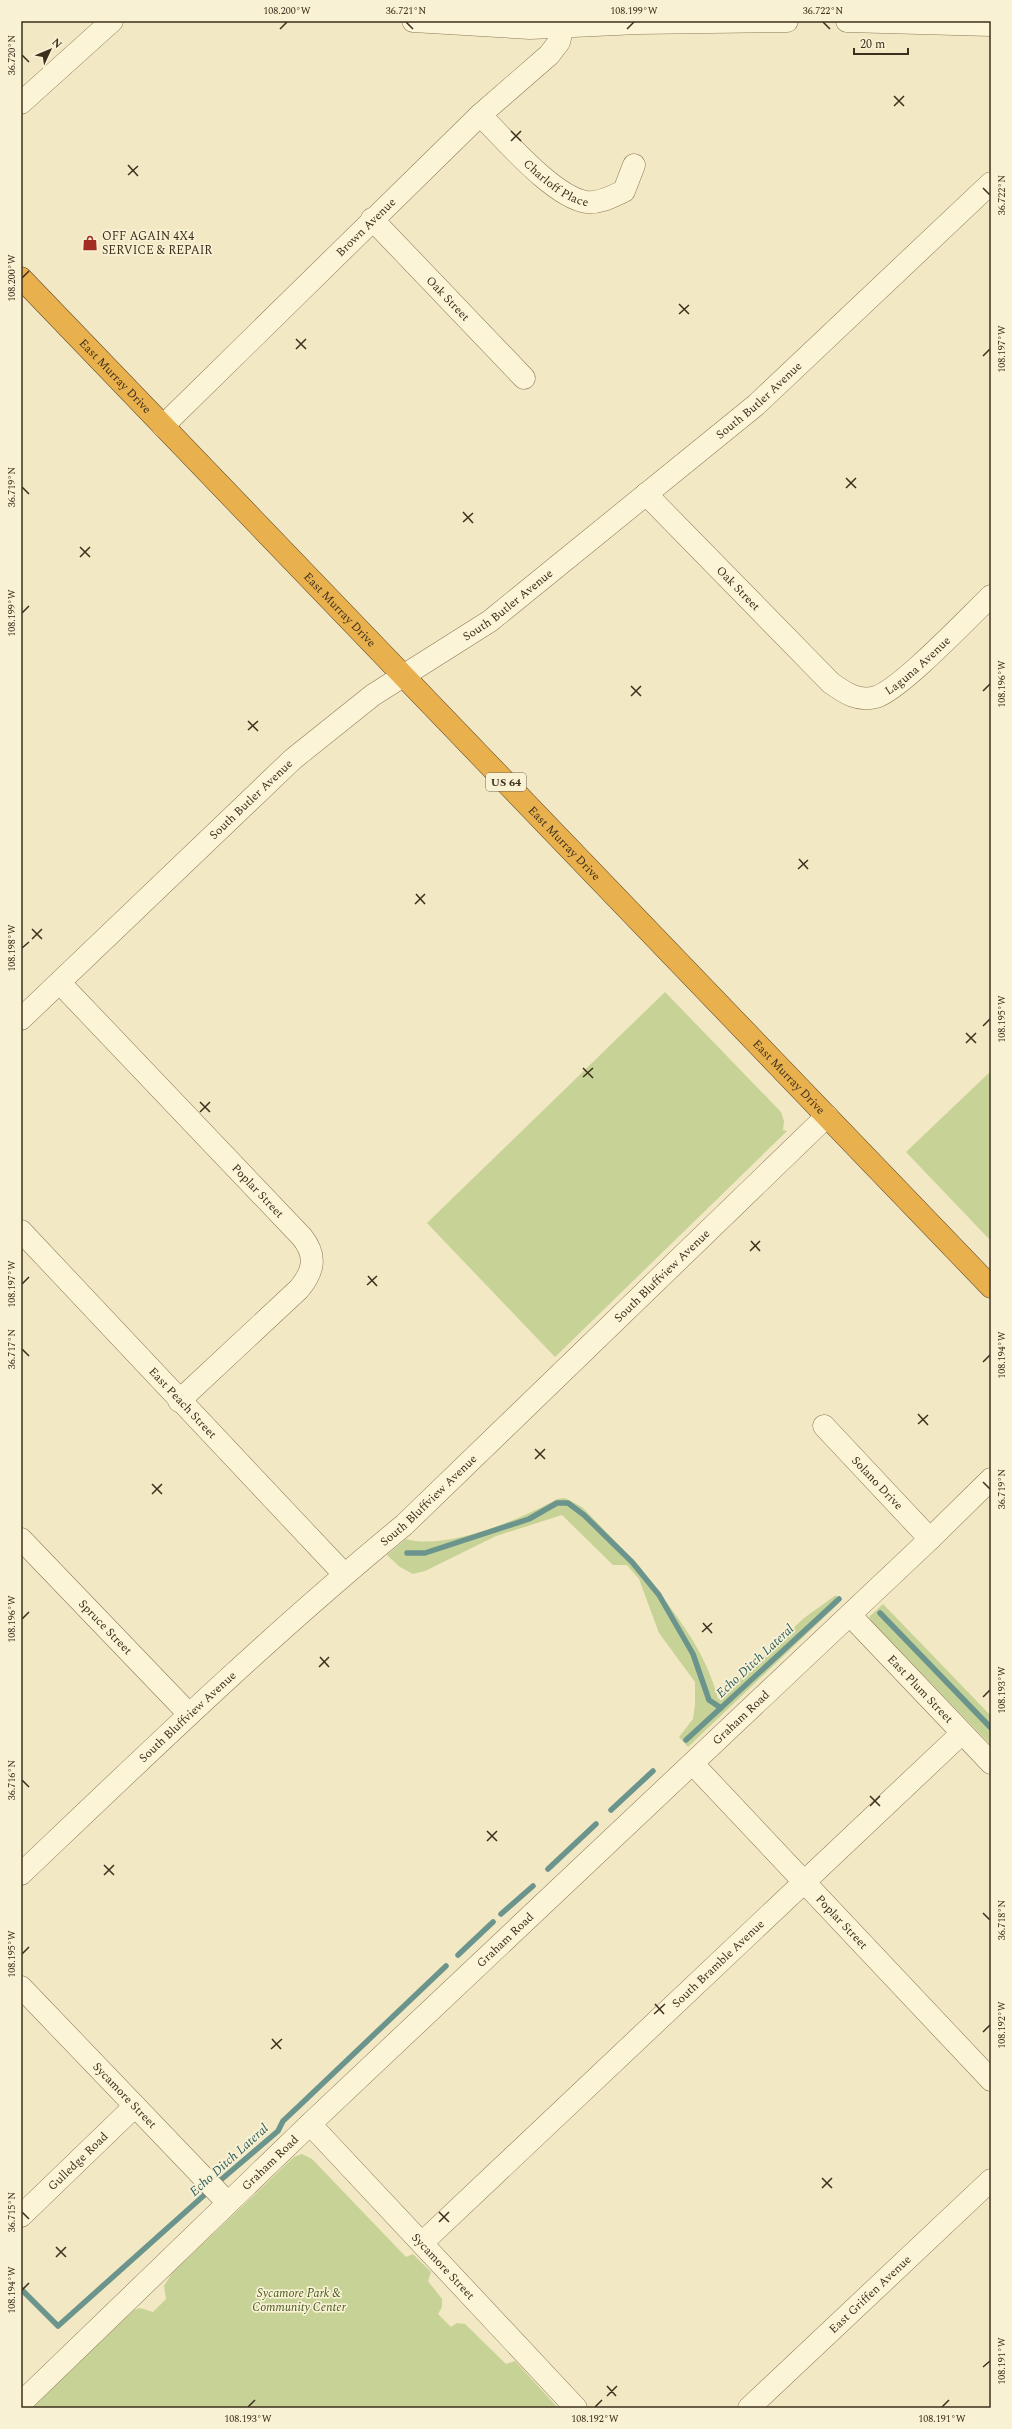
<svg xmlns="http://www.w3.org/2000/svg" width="1012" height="2429" font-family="Spectral,serif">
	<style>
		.green { fill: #c6d296 }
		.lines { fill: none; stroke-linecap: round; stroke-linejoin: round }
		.stream { stroke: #6b948d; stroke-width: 5.5 }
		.minor-casing { stroke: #8e7958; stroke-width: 23 }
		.highway-casing { stroke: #5c462c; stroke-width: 23 }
		.minor { stroke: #fcf4d7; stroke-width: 22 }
		.highway { stroke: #e9b14d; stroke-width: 22 }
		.ticks { fill: none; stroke: #3d2f1d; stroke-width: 1.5 }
		.labels { text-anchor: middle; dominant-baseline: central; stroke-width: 3.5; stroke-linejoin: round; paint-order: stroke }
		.shield { fill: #f9f1d4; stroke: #756954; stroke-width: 1 }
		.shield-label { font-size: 11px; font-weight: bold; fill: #3d2f1d }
		.street-label { font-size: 12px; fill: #3d2f1d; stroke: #f9f1d4 }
		.poi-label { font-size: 12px; fill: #3d2f1d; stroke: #f9f1d4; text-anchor: start }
		.park-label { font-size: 12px; font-style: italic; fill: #485b22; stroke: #f9f1d4 }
		.water-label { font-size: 13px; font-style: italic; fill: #2b5d5e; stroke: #f9f1d4 }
		.neatline { fill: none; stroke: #3d2f1d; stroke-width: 1.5 }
		.ticks-label { font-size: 10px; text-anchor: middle; fill: #3d2f1d }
	</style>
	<rect width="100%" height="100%" fill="#f2e8c3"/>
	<g class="green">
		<polygon points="665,992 781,1112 784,1121 783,1130 787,1131 555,1357 427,1223"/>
		<polygon points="991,1071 991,1241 906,1152"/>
		<path d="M565,1498L582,1507L640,1567C647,1579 656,1588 664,1599C688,1631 708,1660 718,1699L804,1618L836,1595L839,1603L688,1747L679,1737L693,1719L695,1705V1682L659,1633L639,1579L627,1565H613L562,1515L496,1536L425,1571L413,1574L400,1567L387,1555L406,1539C445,1551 522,1519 557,1499Z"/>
		<polygon points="883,1604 991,1716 991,1745 872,1622 869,1617"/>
		<polygon points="302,2154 312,2159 406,2257 413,2254 431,2272 428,2281 442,2299 442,2307 438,2314 451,2327 457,2323 465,2324 506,2364 515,2361 558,2408 31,2408 134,2310 140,2308 153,2312 166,2299 164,2286 172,2273 294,2157"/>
	</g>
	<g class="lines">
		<g class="stream">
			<polyline points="407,1553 425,1553 529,1519 557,1503 568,1503 584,1515 632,1562 659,1595 693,1654 709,1700 721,1708"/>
			<polyline points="880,1613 991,1728"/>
			<polyline points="686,1740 839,1599"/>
			<polyline points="611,1810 653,1771"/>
			<polyline points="548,1869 596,1824"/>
			<polyline points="501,1914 533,1886"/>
			<polyline points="458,1955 493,1922"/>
			<polyline points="216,2184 278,2131 283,2121 299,2106 446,1966"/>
			<polyline points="21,2289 58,2326 210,2190"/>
		</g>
		<defs>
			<g id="minor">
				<polyline points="413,21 530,28 638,23 787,21"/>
				<polyline points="847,21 991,25"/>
				<polyline points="21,103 112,21"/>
				<path id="s1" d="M480,115C505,139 552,196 586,202C599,204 613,196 624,191L634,165"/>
				<path id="s2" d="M372,219L524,378"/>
				<path id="s3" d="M163,426L480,115L549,55L559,42L563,26"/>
				<path id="s4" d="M646,494L831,683C845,693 858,702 876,697C901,689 968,618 991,596"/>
				<path id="s5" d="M60,983L302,1237C317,1256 314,1271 299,1289L179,1401"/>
				<path id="s6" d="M21,1019L293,759L373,695L490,621L756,405L991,183"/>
				<path id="s7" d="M21,1231L344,1574"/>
				<path id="s8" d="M824,1426L930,1539"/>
				<path id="s9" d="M21,1539L189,1714"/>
				<path id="s10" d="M850,1615L991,1763"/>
				<path id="s11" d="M693,1764L991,2080"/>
				<path id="s12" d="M21,1874C146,1755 270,1635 404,1525L827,1116"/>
				<path id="s13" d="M21,1987L228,2203"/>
				<path id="s14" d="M310,2124L576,2408"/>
				<path id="s15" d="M21,2216L135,2106"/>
				<path id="s16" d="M422,2243L962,1733"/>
				<path id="s17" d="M21,2403L310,2124L930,1539L991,1479"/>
				<path id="s18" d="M749,2408L991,2180"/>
			</g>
			<g id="highway">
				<path id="s19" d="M21,278L991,1287"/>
			</g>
		</defs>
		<use href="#minor" class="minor-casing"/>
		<use href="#highway" class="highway-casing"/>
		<use href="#minor" class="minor"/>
		<use href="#highway" class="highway"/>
	</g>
	<path class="ticks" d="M406,22L413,29M823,22L830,29M280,29L287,22M627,29L634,22M22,55L29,62M894,96L904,106M894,106L904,96M511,131L521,141M511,141L521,131M128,165L138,176M128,175L138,166M983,188L990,195M22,278L29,271M679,304L689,314M679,314L689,305M296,339L306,349M296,349L306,339M983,356L990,349M846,478L856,488M22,487L29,494M846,488L856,478M463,512L473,523M463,522L473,513M80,547L90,557M80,557L90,547M22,613L29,606M631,686L641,696M983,691L990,684M631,696L641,686M248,721L258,731M248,730L258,721M799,859L808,869M798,869L808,860M416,894L425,904M415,904L425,894M32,929L42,939M32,939L42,929M22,948L29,942M983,1026L990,1019M966,1033L976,1043M966,1043L976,1033M583,1068L593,1078M583,1077L593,1068M200,1102L210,1112M200,1112L210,1102M751,1241L760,1251M750,1251L760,1241M368,1276L377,1286M22,1284L29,1277M367,1285L377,1276M22,1349L29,1356M983,1362L990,1355M918,1414L928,1425M918,1424L928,1415M535,1449L545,1459M535,1459L545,1449M983,1482L990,1489M152,1484L162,1494M152,1494L162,1484M22,1619L29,1612M703,1623L712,1633M702,1632L712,1623M320,1657L329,1667M319,1667L329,1657M983,1697L990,1690M22,1780L29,1787M870,1796L880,1806M870,1806L880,1796M487,1831L497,1841M487,1841L497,1831M104,1865L114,1875M104,1875L114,1865M983,1913L990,1920M22,1954L29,1947M655,2004L664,2014M654,2014L665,2004M983,2032L990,2025M272,2039L281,2049M271,2049L282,2039M822,2178L832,2188M822,2188L832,2178M22,2212L29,2219M439,2212L449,2222M439,2222L449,2212M56,2247L66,2257M56,2257L66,2247M22,2290L29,2283M983,2367L990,2361M607,2386L616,2396M607,2396L617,2386M248,2407L255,2400M595,2407L602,2400M942,2407L949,2400"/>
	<defs>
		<symbol id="shop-bare" viewBox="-9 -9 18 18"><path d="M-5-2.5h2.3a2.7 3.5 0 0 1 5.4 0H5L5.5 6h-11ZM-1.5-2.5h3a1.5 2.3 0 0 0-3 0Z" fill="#a32c22" stroke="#f9f1d4" stroke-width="2.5" paint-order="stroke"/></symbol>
	</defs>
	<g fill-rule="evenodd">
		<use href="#shop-bare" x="79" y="232" width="22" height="22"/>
	</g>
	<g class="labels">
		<rect class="shield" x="486" y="773" width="40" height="18" rx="3"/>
		<g class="shield-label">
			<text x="506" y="782">US 64</text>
		</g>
		<g class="street-label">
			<text stroke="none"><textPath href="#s1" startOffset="103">Charloff Place</textPath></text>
			<text stroke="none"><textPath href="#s3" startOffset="284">Brown Avenue</textPath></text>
			<text stroke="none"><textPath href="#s2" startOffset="110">Oak Street</textPath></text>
			<text stroke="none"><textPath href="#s19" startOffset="136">East Murray Drive</textPath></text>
			<text stroke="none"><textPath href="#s6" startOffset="965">South Butler Avenue</textPath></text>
			<text stroke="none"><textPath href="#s4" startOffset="132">Oak Street</textPath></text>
			<text stroke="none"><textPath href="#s6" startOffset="641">South Butler Avenue</textPath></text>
			<text stroke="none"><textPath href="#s19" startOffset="460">East Murray Drive</textPath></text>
			<text stroke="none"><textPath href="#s4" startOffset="366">Laguna Avenue</textPath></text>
			<text stroke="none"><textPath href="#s6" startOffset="318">South Butler Avenue</textPath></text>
			<text stroke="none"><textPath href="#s19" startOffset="784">East Murray Drive</textPath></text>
			<text stroke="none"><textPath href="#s19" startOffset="1108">East Murray Drive</textPath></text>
			<text stroke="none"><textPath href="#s5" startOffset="287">Poplar Street</textPath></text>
			<text stroke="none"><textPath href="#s12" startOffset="877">South Bluffview Avenue</textPath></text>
			<text stroke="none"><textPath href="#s7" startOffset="236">East Peach Street</textPath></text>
			<text stroke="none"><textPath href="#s8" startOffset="78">Solano Drive</textPath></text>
			<text stroke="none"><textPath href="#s12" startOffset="553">South Bluffview Avenue</textPath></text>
			<text stroke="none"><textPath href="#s9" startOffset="122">Spruce Street</textPath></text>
			<text stroke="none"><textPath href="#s10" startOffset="102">East Plum Street</textPath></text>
			<text stroke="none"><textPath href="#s12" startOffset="229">South Bluffview Avenue</textPath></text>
			<text stroke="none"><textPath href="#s17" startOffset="994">Graham Road</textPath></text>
			<text stroke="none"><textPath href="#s11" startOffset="217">Poplar Street</textPath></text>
			<text stroke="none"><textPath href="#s17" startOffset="670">Graham Road</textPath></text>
			<text stroke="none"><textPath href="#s16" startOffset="407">South Bramble Avenue</textPath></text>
			<text stroke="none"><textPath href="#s13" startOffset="150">Sycamore Street</textPath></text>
			<text stroke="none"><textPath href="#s15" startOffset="79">Gulledge Road</textPath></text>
			<text stroke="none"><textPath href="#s17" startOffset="346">Graham Road</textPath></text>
			<text stroke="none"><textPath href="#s14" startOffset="195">Sycamore Street</textPath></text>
			<text stroke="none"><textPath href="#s18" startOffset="166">East Griffen Avenue</textPath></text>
		</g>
		<g class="poi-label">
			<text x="102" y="236">OFF AGAIN 4X4<tspan x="102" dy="14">SERVICE &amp; REPAIR</tspan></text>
		</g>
		<g class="park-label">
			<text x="299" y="2293">Sycamore Park &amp;<tspan x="299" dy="14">Community Center</tspan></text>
		</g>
		<g class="water-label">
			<text transform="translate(755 1661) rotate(-43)">Echo Ditch Lateral</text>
			<text transform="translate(229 2160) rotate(-42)">Echo Ditch Lateral</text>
		</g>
	</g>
	<rect width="1012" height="2429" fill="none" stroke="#f9f1d4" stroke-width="44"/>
	<g transform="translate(50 50) rotate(46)" stroke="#f9f1d4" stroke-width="3" paint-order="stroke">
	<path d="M0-3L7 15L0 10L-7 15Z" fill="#3d2f1d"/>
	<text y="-6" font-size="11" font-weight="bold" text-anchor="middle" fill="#3d2f1d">N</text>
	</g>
	<path d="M854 48v6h54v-6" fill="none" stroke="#3d2f1d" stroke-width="2"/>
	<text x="860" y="48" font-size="12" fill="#3d2f1d" stroke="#f9f1d4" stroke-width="3" paint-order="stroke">20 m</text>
	<rect x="22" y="22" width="968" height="2385" class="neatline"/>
	<g class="ticks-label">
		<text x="287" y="14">108.200°W</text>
		<text x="406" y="14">36.721°N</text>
		<text x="634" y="14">108.199°W</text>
		<text x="823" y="14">36.722°N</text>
		<text transform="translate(11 55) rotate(-90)" y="4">36.720°N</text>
		<text transform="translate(1001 195) rotate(-90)" y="4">36.722°N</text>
		<text transform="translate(11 278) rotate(-90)" y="4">108.200°W</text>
		<text transform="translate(1001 349) rotate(-90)" y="4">108.197°W</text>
		<text transform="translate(11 487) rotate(-90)" y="4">36.719°N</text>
		<text transform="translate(11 613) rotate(-90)" y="4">108.199°W</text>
		<text transform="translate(1001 684) rotate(-90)" y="4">108.196°W</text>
		<text transform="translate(11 948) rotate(-90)" y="4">108.198°W</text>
		<text transform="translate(1001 1019) rotate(-90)" y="4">108.195°W</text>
		<text transform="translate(11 1284) rotate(-90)" y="4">108.197°W</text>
		<text transform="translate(11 1349) rotate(-90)" y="4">36.717°N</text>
		<text transform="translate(1001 1355) rotate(-90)" y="4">108.194°W</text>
		<text transform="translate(1001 1489) rotate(-90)" y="4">36.719°N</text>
		<text transform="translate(11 1619) rotate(-90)" y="4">108.196°W</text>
		<text transform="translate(1001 1690) rotate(-90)" y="4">108.193°W</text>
		<text transform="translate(11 1780) rotate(-90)" y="4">36.716°N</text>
		<text transform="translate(1001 1920) rotate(-90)" y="4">36.718°N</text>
		<text transform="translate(11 1954) rotate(-90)" y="4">108.195°W</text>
		<text transform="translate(1001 2025) rotate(-90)" y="4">108.192°W</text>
		<text transform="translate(11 2212) rotate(-90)" y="4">36.715°N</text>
		<text transform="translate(11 2290) rotate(-90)" y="4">108.194°W</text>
		<text transform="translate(1001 2361) rotate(-90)" y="4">108.191°W</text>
		<text x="248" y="2422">108.193°W</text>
		<text x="595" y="2422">108.192°W</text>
		<text x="942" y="2422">108.191°W</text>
	</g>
</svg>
